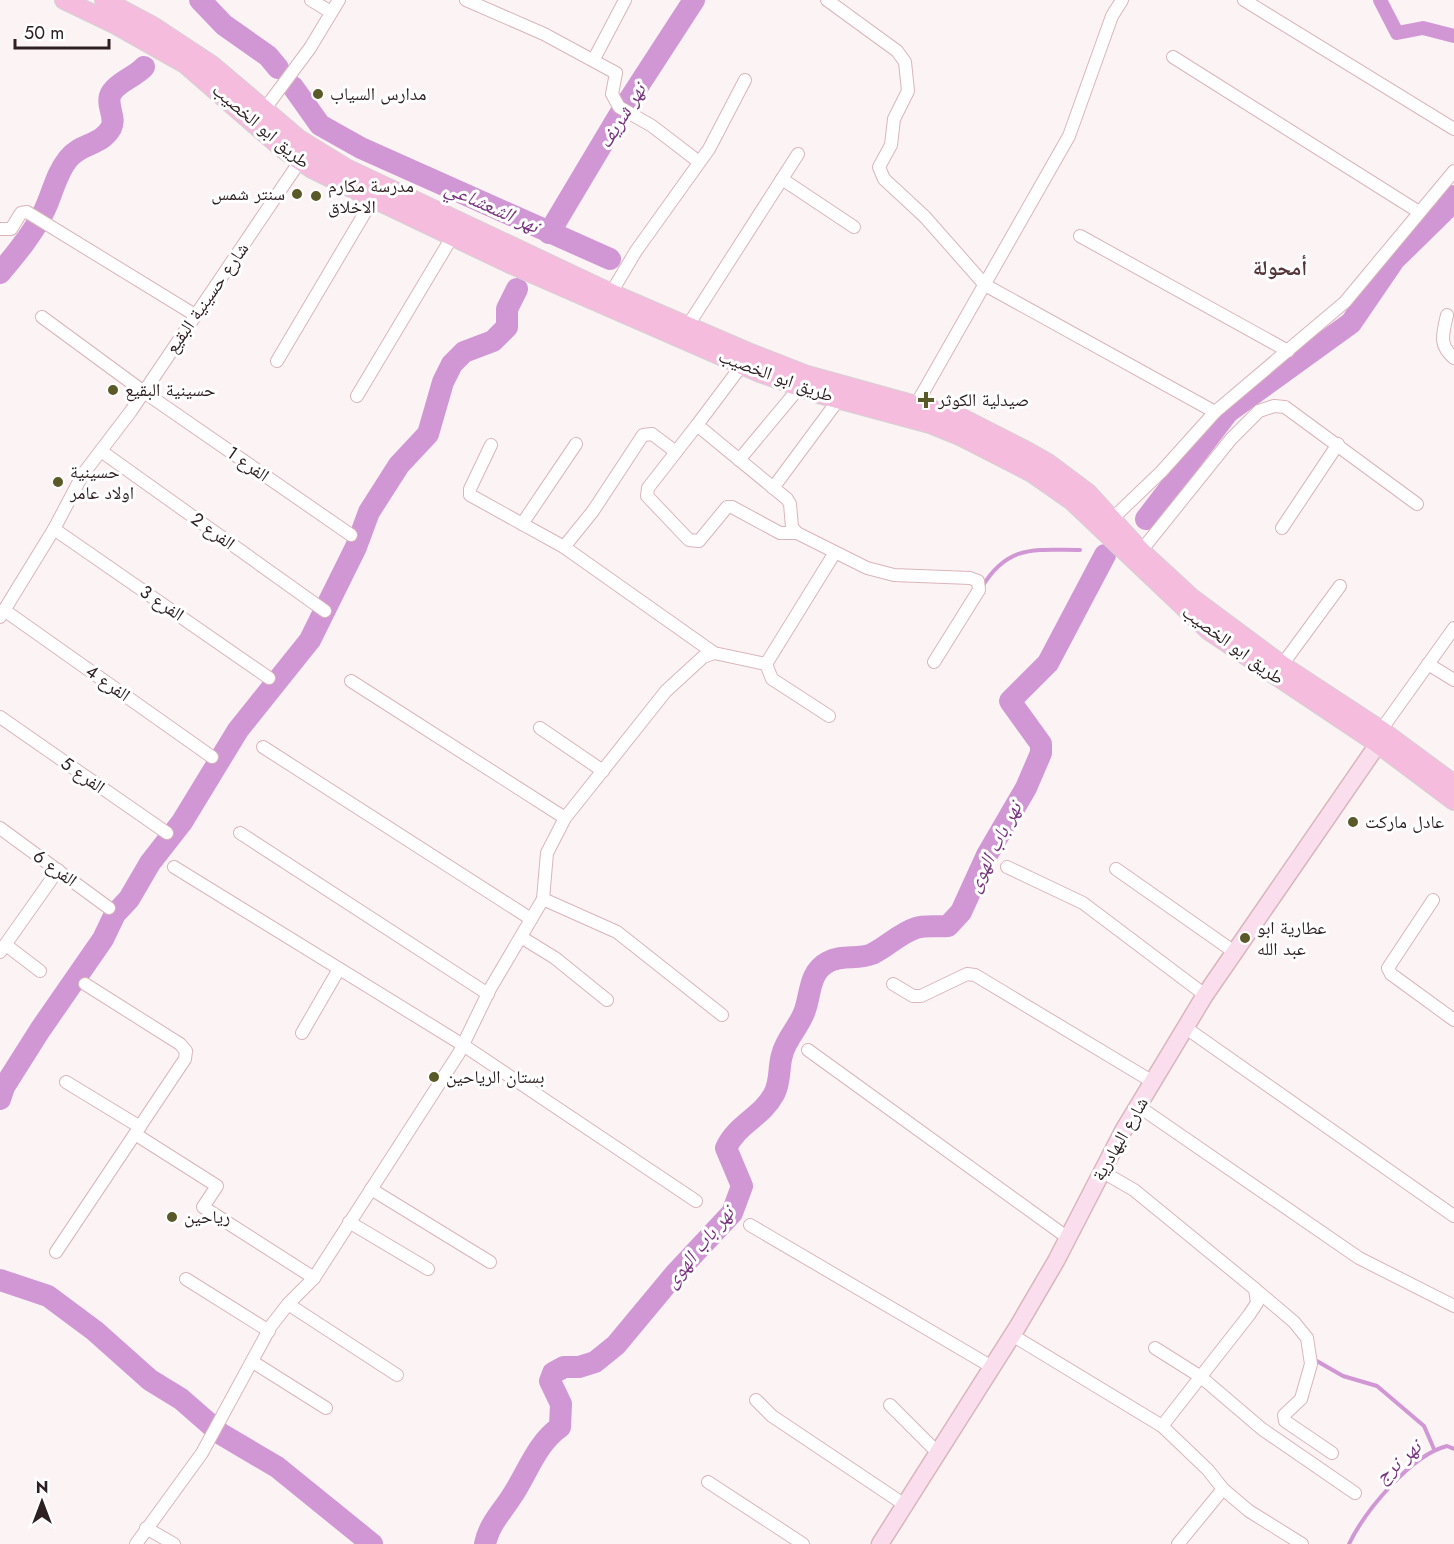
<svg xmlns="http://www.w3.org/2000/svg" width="1454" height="1544" font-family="Jost,'Noto Naskh Arabic',sans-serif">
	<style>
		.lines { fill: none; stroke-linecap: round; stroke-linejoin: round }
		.stream { stroke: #d197d5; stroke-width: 4 }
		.canal { stroke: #d197d5; stroke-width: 14 }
		.river { stroke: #d197d5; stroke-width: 22 }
		.minor-casing { stroke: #dab5bb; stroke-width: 14 }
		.secondary-casing { stroke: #dab5bb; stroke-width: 19 }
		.primary-casing { stroke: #d5d2d3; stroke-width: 20 }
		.minor { stroke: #fff; stroke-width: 12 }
		.secondary { stroke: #fadeee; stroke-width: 16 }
		.primary { stroke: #f5bcdd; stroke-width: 18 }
		.poi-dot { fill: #595a27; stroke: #fff; stroke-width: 2 }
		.labels { text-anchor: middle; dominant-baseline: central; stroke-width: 6; stroke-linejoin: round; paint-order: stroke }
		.poi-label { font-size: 18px; fill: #2e2022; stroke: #fff; text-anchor: start }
		.street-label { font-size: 18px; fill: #2e2022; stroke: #fff }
		.water-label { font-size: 20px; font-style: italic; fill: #79347f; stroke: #fff }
		.quarter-label { font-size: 21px; font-weight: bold; fill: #54353c; stroke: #fff }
	</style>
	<rect width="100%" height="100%" fill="#fcf3f5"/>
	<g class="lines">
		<g class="stream">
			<path d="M982,587C1008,544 1035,550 1080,550"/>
			<polyline points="1315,1357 1315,1360 1343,1376 1377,1386 1424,1426 1434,1449"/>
			<path d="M1349,1544C1365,1511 1411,1455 1447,1446L1454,1449"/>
		</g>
		<polyline class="canal" points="1380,0 1397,33 1423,28 1454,36"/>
		<g class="river">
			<polyline points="200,0 224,25 268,56 278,68"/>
			<polyline points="293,87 320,125 361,148 610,259"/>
			<polyline points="549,233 620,114 694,0"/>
			<path d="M0,273C16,254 35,231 45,209C53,192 56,174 68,159C80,143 101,146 111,128C117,117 104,103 112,92C119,81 135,77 144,67"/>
			<polyline points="1146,519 1228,412 1351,323 1394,260 1445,210 1454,196"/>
			<polyline points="0,1099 4,1087 40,1030 103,939 115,914 129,899 150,863 182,822 238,730 310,640 356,547 369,512 399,465 428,434 443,382 452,364 464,352 493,341 507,327 507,309 517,289"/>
			<polyline points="0,1280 48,1296 95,1331 150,1380 181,1399 221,1434 277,1467 372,1544"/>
			<path d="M485,1544C489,1524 502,1512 512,1496C528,1472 536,1444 560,1427L561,1404L550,1381L553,1373L564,1367H579L595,1362L616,1345L675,1274L732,1213L742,1186L726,1148C737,1124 762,1117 774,1094C781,1081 778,1069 782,1055C786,1038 800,1026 805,1010C811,993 809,972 828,962C842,954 858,960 872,954C887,947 900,933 916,928C925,925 938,927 948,926L961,912L987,855L1026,788L1041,753V744L1010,701L1048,663L1105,555"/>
		</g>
		<defs>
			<g id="minor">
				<polyline points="311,0 331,12"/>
				<polyline points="466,0 544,34 616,73 612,94 619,107 652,126 699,162"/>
				<polyline points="827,0 897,51 905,62 908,91 894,119 891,145 879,167 884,179 925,217 985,285 1215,412"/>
				<polyline points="1244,0 1454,129"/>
				<polyline points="1173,57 1419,212"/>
				<polyline points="594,59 625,0"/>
				<polyline points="264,110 310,48 339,0"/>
				<polyline points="782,179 854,227"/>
				<polyline points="0,229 11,229 21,213 27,212 195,315"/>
				<polyline points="1080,236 1288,351"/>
				<polyline points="611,293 636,251 709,149 745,80"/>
				<path d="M1447,315C1443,334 1438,345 1454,358"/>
				<polyline points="42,317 144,392 351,535"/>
				<polyline points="687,327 798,154"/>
				<polyline points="277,361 373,199"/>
				<polyline points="742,365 697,425 787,499 790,504 792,527 797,533 867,568 894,575 970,578 978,581 979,590 934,662"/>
				<polyline points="357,396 452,237"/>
				<polyline points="917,403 1069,136 1112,16 1122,0"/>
				<polyline points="697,425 648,488 647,496 689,540 699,541 727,507 732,507 780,533 797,533"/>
				<polyline points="491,445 470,489 470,495 564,547 714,653"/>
				<polyline points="101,451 325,611"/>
				<polyline points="739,460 799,388"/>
				<polyline points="773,488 839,399"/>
				<polyline points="1112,519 1161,472 1215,412 1345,302 1454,171"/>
				<polyline points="522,524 576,444"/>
				<polyline points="1282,528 1338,444"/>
				<polyline points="54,529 269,678"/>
				<polyline points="564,547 593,511 643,435 652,434 676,452"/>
				<polyline points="1141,551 1231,439 1259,411 1274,406 1285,407 1417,504"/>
				<polyline points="4,610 212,757"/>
				<polyline points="0,617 54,529 83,474 131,411 300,161"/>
				<polyline points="766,664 834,554"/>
				<polyline points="1428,664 1454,680"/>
				<polyline points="1282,665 1340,586"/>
				<polyline points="351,681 565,818"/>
				<polyline points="0,717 167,833"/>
				<polyline points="540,728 603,771"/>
				<polyline points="1381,730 1454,628"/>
				<polyline points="263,747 531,919"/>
				<polyline points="0,828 109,908"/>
				<polyline points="240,833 488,994"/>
				<polyline points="174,867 463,1045 696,1201"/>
				<polyline points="1007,867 1083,903 1205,995"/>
				<polyline points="1116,869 1233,951"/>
				<polyline points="543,899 617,932 722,1015"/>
				<polyline points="1433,900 1388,968 1391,974 1454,1020"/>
				<polyline points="521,937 555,958 607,1000"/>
				<polyline points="6,945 40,971"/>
				<polyline points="0,952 58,870"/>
				<polyline points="893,984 913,996 921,996 967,974 975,975 1153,1082"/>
				<polyline points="1186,1028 1454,1216"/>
				<polyline points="302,1033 339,969"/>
				<polyline points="808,1050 1068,1238"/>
				<polyline points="66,1082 140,1127"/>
				<polyline points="1138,1106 1359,1258 1454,1306"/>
				<polyline points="135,1134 217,1186 203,1207 314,1278"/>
				<polyline points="1101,1171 1134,1190 1255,1289 1257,1303 1249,1315 1162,1426"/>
				<polyline points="371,1189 490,1262"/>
				<polyline points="349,1222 428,1269"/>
				<polyline points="750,1225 992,1367"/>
				<polyline points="56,1252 185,1059 186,1051 180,1044 85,984"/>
				<polyline points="186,1279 269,1331"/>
				<polyline points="1255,1289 1294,1322 1307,1338 1311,1364 1301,1399 1284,1415 1285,1421 1332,1453"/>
				<polyline points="288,1304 397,1375"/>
				<polyline points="1012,1335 1162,1426 1208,1470 1223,1489 1249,1511 1302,1544"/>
				<polyline points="1155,1348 1201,1377 1262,1429 1355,1493"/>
				<polyline points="253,1362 326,1408"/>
				<polyline points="756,1400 772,1416 905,1505"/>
				<polyline points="890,1405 938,1453"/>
				<polyline points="708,1482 803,1544"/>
				<polyline points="146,1528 174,1544"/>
				<polyline points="136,1544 202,1453 271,1326 288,1304 314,1278 459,1053 490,989 543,899 547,853 565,818 666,691 703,657 714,653 766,664 772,679 829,716"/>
				<polyline points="1178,1544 1223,1489"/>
			</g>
			<polyline id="secondary" points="880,1544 1018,1326 1056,1261 1123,1131 1205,995 1378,744"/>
			<g id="primary">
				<polyline points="64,0 116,25 185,64 284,150 312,169 355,190 510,264 760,373 819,394 930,424 962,437 1032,473 1072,501 1209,631 1378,744 1454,801"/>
				<polyline points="104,0 153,26 212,65 299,139 346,168 611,293 748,352 807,375 962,418 1025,450 1048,463 1088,493 1141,551 1192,598 1282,665 1381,730 1454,784"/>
			</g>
		</defs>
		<use href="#minor" class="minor-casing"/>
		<use href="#secondary" class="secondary-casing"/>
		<use href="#primary" class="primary-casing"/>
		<use href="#minor" class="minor"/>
		<use href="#secondary" class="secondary"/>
		<use href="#primary" class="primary"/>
	</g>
	<g class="poi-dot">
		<circle cx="318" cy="94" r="6"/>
		<circle cx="297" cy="194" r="6"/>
		<circle cx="316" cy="196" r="6"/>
		<circle cx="113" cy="390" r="6"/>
		<path d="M923 391h6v6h6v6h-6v6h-6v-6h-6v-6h6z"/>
		<circle cx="58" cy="482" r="6"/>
		<circle cx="1353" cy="822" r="6"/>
		<circle cx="1245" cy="938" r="6"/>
		<circle cx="434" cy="1077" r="6"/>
		<circle cx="172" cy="1217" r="6"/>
	</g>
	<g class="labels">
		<g class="poi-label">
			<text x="330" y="94">مدارس السياب</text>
			<text x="328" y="186">مدرسة مكارم<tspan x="328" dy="21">الاخلاق</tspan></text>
			<text x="285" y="194" text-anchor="end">سنتر شمس</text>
			<text x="125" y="390">حسينية البقيع</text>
			<text x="938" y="400">صيدلية الكوثر</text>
			<text x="70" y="472">حسينية<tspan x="70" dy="21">اولاد عامر</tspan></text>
			<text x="1365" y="822">عادل ماركت</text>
			<text x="1257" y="928">عطارية ابو<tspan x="1257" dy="21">عبد الله</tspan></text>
			<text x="446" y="1077">بستان الرياحين</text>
			<text x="184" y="1217">رياحين</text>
		</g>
		<g class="street-label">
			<text transform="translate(261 126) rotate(40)">طريق ابو الخصيب</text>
			<text transform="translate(207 298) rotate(-55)">شارع حسينية البقيع</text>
			<text transform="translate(776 376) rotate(20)">طريق ابو الخصيب</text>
			<text transform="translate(248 464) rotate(35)">الفرع 1</text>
			<text transform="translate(213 531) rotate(36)">الفرع 2</text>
			<text transform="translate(162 603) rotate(34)">الفرع 3</text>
			<text transform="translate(1233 645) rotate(36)">طريق ابو الخصيب</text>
			<text transform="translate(108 683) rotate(35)">الفرع 4</text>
			<text transform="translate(83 775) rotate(35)">الفرع 5</text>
			<text transform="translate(55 868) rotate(36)">الفرع 6</text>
			<text transform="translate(1120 1139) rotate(-60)">شارع البهادرية</text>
		</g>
		<g class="water-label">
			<text transform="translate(622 116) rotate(-58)">نهر شريف</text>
			<text transform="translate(492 207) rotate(24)">نهر الشعشاعي</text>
			<text transform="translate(994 847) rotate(-63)">نهر باب الهوى</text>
			<text transform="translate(699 1247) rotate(-51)">نهر باب الهوى</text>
			<text transform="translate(1398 1462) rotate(-42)">نهر نرج</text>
		</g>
		<g class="quarter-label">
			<text x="1280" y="268">أمحولة</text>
		</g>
	</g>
	<g transform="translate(42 1502)" stroke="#ffffff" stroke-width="4.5" paint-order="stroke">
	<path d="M0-4.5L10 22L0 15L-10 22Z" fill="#2e2022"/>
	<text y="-9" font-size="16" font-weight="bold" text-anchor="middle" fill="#2e2022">N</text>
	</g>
	<path d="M15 39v9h94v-9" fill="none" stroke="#2e2022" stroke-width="3"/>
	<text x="24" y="39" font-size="18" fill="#2e2022" stroke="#ffffff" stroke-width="4.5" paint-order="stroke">50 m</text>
</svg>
